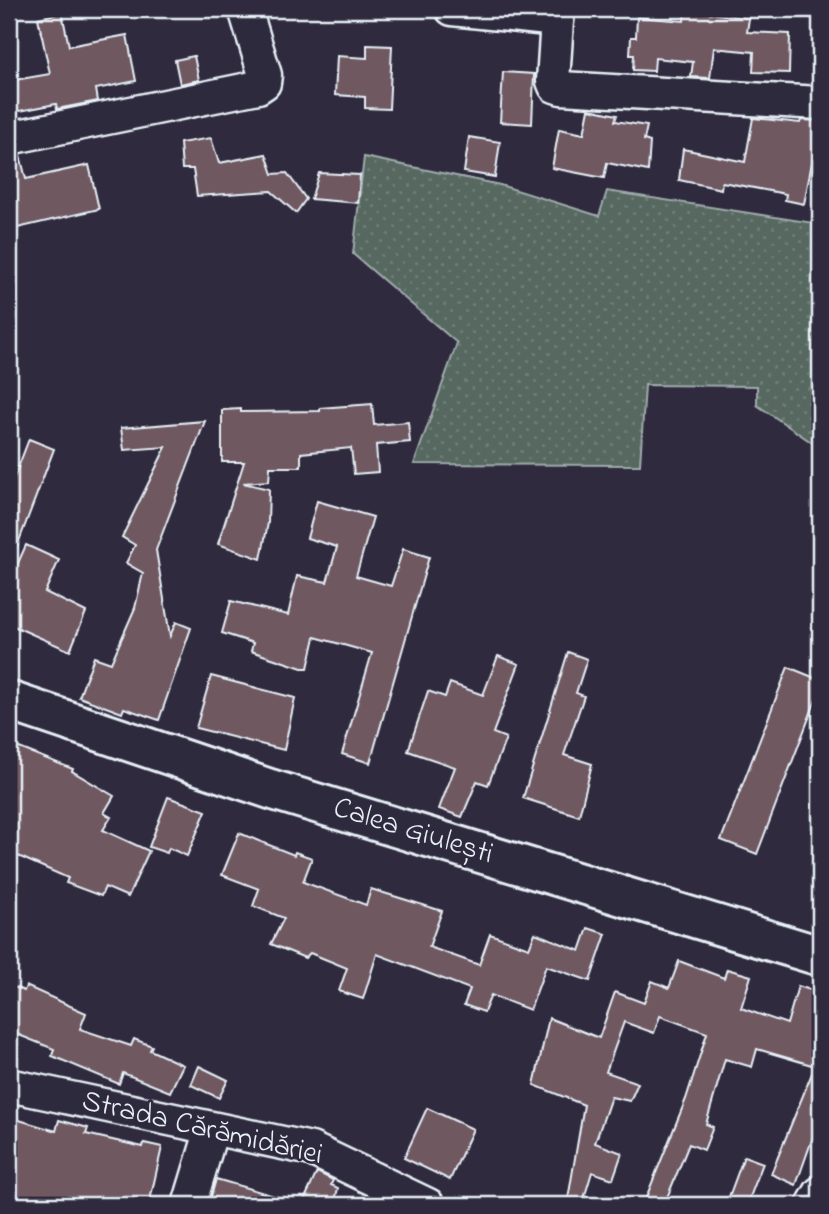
<svg xmlns="http://www.w3.org/2000/svg" width="829" height="1214" font-family="'Indie Flower',sans-serif">
	<style>
		.grass { fill: url(#grass-dots); stroke: #9facac; stroke-width: 2 }
		.building { fill: #6f5861; stroke: #e8f1f8; stroke-width: 2 }
		.lines { fill: none; stroke-linecap: round; stroke-linejoin: round }
		.minor-casing { stroke: #e8f1f8; stroke-width: 37 }
		.major-casing { stroke: #e8f1f8; stroke-width: 44 }
		.minor { stroke: #2f2a3d; stroke-width: 32 }
		.major { stroke: #2f2a3d; stroke-width: 38 }
		.labels { text-anchor: middle; dominant-baseline: central; stroke-width: 5; stroke-linejoin: round; paint-order: stroke }
		.street-label { font-size: 30px; fill: #e8f1f8; stroke: #2f2a3d }
	</style>
	<defs>
		<pattern id="grass-dots" width="8" height="8" patternUnits="userSpaceOnUse" patternTransform="scale(1.75)"><rect width="8" height="8" fill="#566860"/><path d="M2 2h.1M6 6h.1" fill="none" stroke="#6e7e78" stroke-width="1.8" stroke-linecap="round"/></pattern>
	</defs>
	<rect width="100%" height="100%" fill="#2f2a3d"/>
	<filter id="ink" filterUnits="userSpaceOnUse"><feTurbulence type="fractalNoise" baseFrequency=".0143" numOctaves="2"/><feDisplacementMap in="SourceGraphic" scale="14" xChannelSelector="R" yChannelSelector="G"/><feConvolveMatrix kernelMatrix="1 2 1 2 8 2 1 2 1" color-interpolation-filters="sRGB"/></filter>
	<g filter="url(#ink)">
		<polygon class="grass" points="364,157 500,185 599,216 607,191 820,224 820,448 757,405 757,386 645,385 640,465 414,464 457,343 353,254"/>
		<g class="building">
			<polygon points="685,10 749,18 747,32 790,34 789,73 753,72 754,52 714,48 710,78 691,77 693,62 655,58 654,71 633,70 634,55 630,55 631,37 636,37 637,17 684,21"/>
			<polygon points="62,13 69,46 127,35 136,81 96,89 98,101 57,109 56,104 9,113 9,81 50,74 38,18"/>
			<polygon points="367,45 392,46 389,109 365,108 365,97 335,95 337,56 367,58"/>
			<polygon points="194,56 199,80 180,84 175,60"/>
			<polygon points="503,72 534,74 532,124 500,122"/>
			<polygon points="589,109 617,115 615,121 647,126 644,140 650,142 648,171 607,163 604,178 552,168 559,129 584,134"/>
			<polygon points="753,118 800,123 801,120 820,121 804,204 785,200 786,194 722,182 721,189 679,180 683,149 745,162"/>
			<polygon points="469,137 500,142 495,177 464,172"/>
			<polygon points="211,138 219,163 266,154 273,174 287,173 306,199 296,213 271,191 197,196 193,169 182,169 180,143"/>
			<polygon points="20,155 26,179 89,165 99,209 9,230 9,156"/>
			<polygon points="319,173 360,175 358,203 311,199"/>
			<polygon points="372,404 374,425 408,422 410,442 376,445 378,472 354,474 351,448 301,453 301,467 270,467 269,481 243,483 269,489 268,523 261,559 218,544 244,462 222,462 222,410 241,409 241,412 320,411 320,408"/>
			<polygon points="205,421 156,550 170,636 176,622 191,628 159,720 124,708 122,713 79,697 94,657 111,663 135,608 143,573 126,563 135,545 122,537 166,447 124,450 121,428"/>
			<polygon points="29,439 54,449 11,562 9,561 9,491"/>
			<polygon points="317,501 373,517 356,576 391,586 403,549 429,557 370,763 342,754 372,653 315,637 308,668 302,668 251,651 253,643 222,633 231,601 288,615 297,576 327,582 337,547 307,538"/>
			<polygon points="26,545 59,560 45,592 86,612 70,651 9,624 9,583"/>
			<polygon points="568,652 587,659 576,693 584,696 564,755 592,764 579,816 523,798"/>
			<polygon points="498,656 519,664 493,733 506,738 488,785 477,781 462,817 439,809 455,767 408,751 428,691 445,697 450,683 483,695"/>
			<polygon points="788,667 820,680 820,689 757,854 721,840"/>
			<polygon points="211,676 295,698 284,750 196,728"/>
			<polygon points="9,744 73,769 72,771 114,796 104,813 111,817 103,830 149,851 128,897 105,887 101,896 66,883 68,878 9,852"/>
			<polygon points="168,797 206,811 187,856 169,848 167,853 149,847"/>
			<polygon points="239,833 294,855 295,852 312,858 303,882 366,905 371,889 442,911 429,947 479,965 490,934 529,948 535,933 580,951 588,928 606,934 590,981 546,966 530,1010 491,995 484,1012 464,1005 470,989 377,954 363,999 339,991 347,968 310,953 305,958 271,944 284,918 253,906 259,889 222,875"/>
			<polygon points="679,961 724,978 727,969 751,976 741,1008 787,1024 798,986 820,993 820,1117 796,1185 771,1174 815,1066 757,1049 752,1067 725,1059 706,1124 713,1127 704,1150 689,1144 664,1205 643,1205 686,1099 707,1033 660,1016 654,1033 624,1022 606,1072 638,1083 630,1101 611,1097 595,1143 622,1153 613,1179 592,1172 582,1205 567,1205 584,1105 534,1085 549,1018 599,1038 615,992 644,1003 652,981 669,988"/>
			<polygon points="9,985 24,991 26,986 86,1013 80,1029 131,1046 134,1039 152,1046 150,1050 183,1065 170,1092 123,1073 119,1084 52,1056 54,1049 9,1031"/>
			<polygon points="199,1066 228,1080 219,1098 191,1085"/>
			<polygon points="427,1108 473,1129 450,1180 404,1158"/>
			<polygon points="9,1117 56,1131 59,1120 88,1128 86,1134 143,1147 144,1143 162,1147 149,1205 121,1205 98,1200 97,1205 58,1205 31,1197 28,1204 9,1198"/>
			<polygon points="744,1156 763,1163 747,1205 726,1205"/>
			<polygon points="317,1172 333,1180 331,1185 338,1188 334,1205 302,1205"/>
			<polygon points="216,1179 288,1200 287,1205 228,1205 210,1200"/>
		</g>
		<g class="lines">
			<defs>
				<g id="minor">
					<polyline points="452,9 557,20"/>
					<polyline points="555,9 557,20 553,81 555,86 561,88 820,103"/>
					<polyline points="9,138 258,87 264,83 265,75 245,9"/>
					<polyline points="9,1085 311,1149 428,1205"/>
					<polyline points="189,1205 212,1129"/>
					<polyline points="813,1205 820,1193"/>
				</g>
				<polyline id="major" points="9,701 270,789 820,956"/>
			</defs>
			<use href="#minor" class="minor-casing"/>
			<use href="#major" class="major-casing"/>
			<use href="#minor" class="minor"/>
			<use href="#major" class="major"/>
		</g>
	</g>
	<g class="labels">
		<g class="street-label">
			<text transform="translate(413 832) rotate(17)">Calea Giulești</text>
			<text transform="translate(202 1129) rotate(13)">Strada Cărămidăriei</text>
		</g>
	</g>
	<rect width="829" height="1214" fill="none" stroke="#2f2a3d" stroke-width="35"/>
	<rect x="18" y="18" width="794" height="1179" fill="none" stroke="#e8f1f8" stroke-width="2.5" filter="url(#ink)"/>
</svg>
